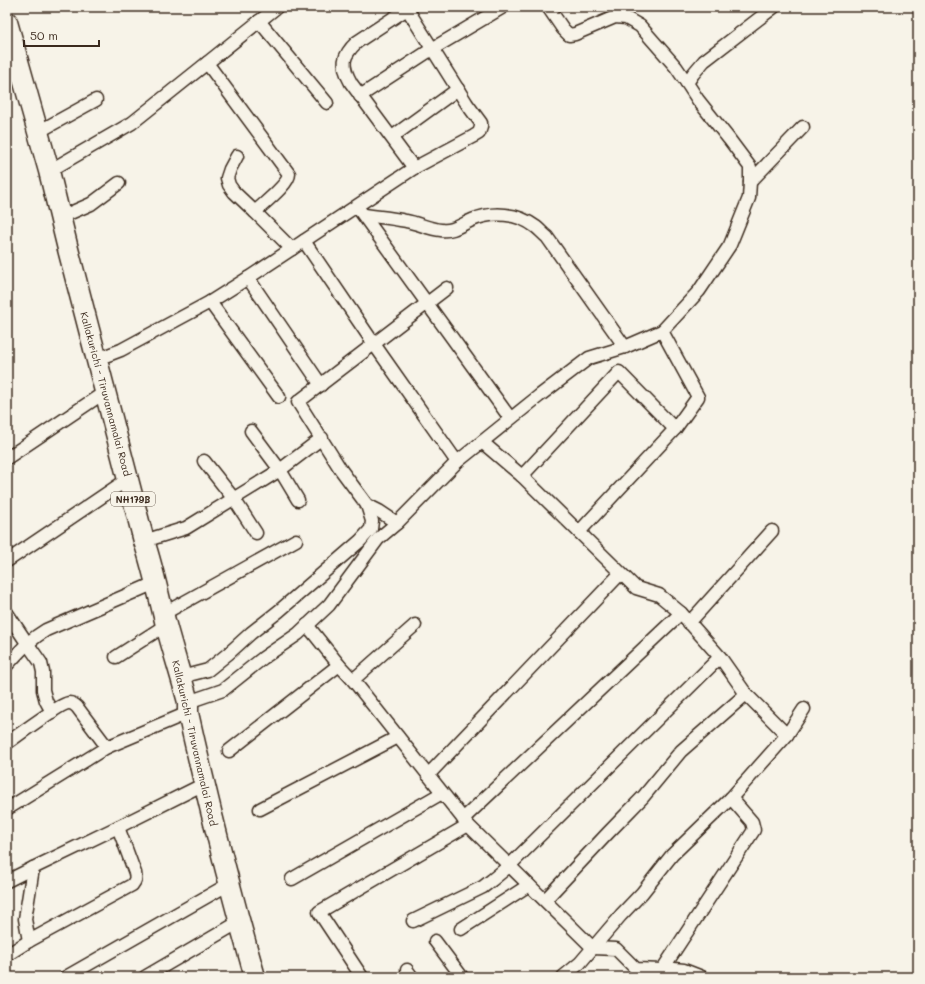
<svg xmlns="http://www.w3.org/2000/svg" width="925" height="984" font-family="Mali,sans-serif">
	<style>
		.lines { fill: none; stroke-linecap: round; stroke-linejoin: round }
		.minor-casing { stroke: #3b2a1e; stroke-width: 15 }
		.trunk-casing { stroke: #3b2a1e; stroke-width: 23 }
		.minor { stroke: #f7f3e8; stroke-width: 12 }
		.trunk { stroke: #f7f3e8; stroke-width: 20 }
		.labels { text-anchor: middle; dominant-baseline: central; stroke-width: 3; stroke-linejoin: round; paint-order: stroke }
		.shield { fill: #f7f3e8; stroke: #73665b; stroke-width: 1 }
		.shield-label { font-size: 9px; font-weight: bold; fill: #3b2a1e }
		.street-label { font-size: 10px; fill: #3b2a1e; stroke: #f7f3e8 }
	</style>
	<rect width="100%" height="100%" fill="#f7f3e8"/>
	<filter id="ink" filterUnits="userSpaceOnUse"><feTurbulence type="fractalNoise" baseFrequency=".025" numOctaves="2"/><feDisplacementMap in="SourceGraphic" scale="8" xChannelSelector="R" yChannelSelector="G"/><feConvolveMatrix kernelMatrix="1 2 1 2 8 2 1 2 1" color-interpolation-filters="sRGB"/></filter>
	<g filter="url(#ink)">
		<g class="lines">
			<defs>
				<g id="minor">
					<path d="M410,7L357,42C342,56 341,65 351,83L414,168"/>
					<polyline points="548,7 563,29 569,35 575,34 615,17 626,18 640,26 676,67 687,83"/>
					<polyline points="259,21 327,103"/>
					<path d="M207,63L289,174C289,184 263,204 255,212"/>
					<polyline points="360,96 432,49 503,7"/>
					<polyline points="38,132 96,100"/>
					<polyline points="392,137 458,89"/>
					<polyline points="237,156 230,169 227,178 229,185 234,192 255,212 292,249"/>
					<polyline points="49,171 132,123 277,7"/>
					<polyline points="750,182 803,127"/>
					<polyline points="361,212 510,418"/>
					<path d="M364,215C378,217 392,218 406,221C418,223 429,229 441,230C453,232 462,224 472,220C493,211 518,213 536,227C540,230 543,234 547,237L625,347"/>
					<polyline points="61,217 91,204 119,183"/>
					<polyline points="304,241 374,344 457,462"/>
					<polyline points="248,278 321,385"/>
					<polyline points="210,302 279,397"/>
					<polyline points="96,358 108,355 121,350 210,302 248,278 414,168 474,136 479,133 481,127 481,123 467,104 406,7"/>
					<polyline points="251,431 280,470 298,500"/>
					<polyline points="482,442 522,476 636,588 659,595 681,613 720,657 746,694 787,735"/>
					<polyline points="7,458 105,392"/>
					<polyline points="204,461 234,499 256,533"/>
					<polyline points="522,476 619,372 675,429"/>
					<polyline points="397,523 379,511 367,505 341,470 298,402 447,288"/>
					<polyline points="579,532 675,429 698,397 662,331"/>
					<polyline points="144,541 186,528 280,470 322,438"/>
					<polyline points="7,561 128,479"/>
					<polyline points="7,613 27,643 41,663 43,672 43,690 46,701 52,712"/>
					<polyline points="163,614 296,540"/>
					<polyline points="689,623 772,531"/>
					<polyline points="307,625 339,665 353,680 468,825 593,948 616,949 636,969 662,970 674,969 684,970 702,977"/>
					<polyline points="116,657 166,625"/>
					<path d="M7,665C20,651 29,640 46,630L155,583"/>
					<polyline points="181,677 208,670 229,653 251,633 279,611 360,541 371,529 372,521 367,505"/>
					<polyline points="353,680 415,625"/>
					<polyline points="188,702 223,690 263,658 298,634 329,605 378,539 397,523 457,462 539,396 589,358 625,347 662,331 699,291 730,245 749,198 750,182 750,167 729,139 698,100 687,83 693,74 704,61 774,7"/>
					<path d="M7,743C17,736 61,703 69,703C72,703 75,705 77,707L107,747"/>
					<polyline points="229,751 339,665"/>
					<polyline points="428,775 620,574"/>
					<polyline points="7,809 107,747 188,713"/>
					<polyline points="260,809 398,737"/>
					<polyline points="463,819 681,613"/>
					<polyline points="292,879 442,793"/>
					<polyline points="7,881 33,868 118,827 204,784"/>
					<polyline points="545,900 608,833 643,797 681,751 746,694"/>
					<polyline points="413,921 483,887 492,880 509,866 720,657"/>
					<polyline points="461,929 529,885"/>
					<polyline points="29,941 25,919 29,894 33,868"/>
					<polyline points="435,941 462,977"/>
					<path d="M7,955L29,941L132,885C136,880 136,878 135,873L118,827"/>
					<polyline points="407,970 412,977"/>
					<polyline points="662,970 754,830 752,822 731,798"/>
					<polyline points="66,977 229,884"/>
					<polyline points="145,977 239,922"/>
					<polyline points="362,977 319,912 468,825"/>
					<polyline points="563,977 580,963 621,915 642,893 672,855 731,798 787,735 804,709"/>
				</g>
				<path id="trunk" d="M7,22L49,171L68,249L144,541C153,568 159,597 166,625C173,651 181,676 188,702V713C208,802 230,890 255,977"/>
			</defs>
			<use href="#minor" class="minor-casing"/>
			<use href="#trunk" class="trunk-casing"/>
			<use href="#minor" class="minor"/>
			<use href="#trunk" class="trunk"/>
		</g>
	</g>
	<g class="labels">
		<rect class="shield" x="111" y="492" width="44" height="14" rx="3"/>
		<g class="shield-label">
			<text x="133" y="499">NH179B</text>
		</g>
		<g class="street-label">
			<text transform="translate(106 394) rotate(75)">Kallakurichi - Tiruvannamalai Road</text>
			<text transform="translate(195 743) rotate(77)">Kallakurichi - Tiruvannamalai Road</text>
		</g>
	</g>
	<rect width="925" height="984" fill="none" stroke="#f7f3e8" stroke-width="24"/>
	<rect x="12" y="12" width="901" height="960" fill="none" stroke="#3b2a1e" stroke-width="1.5" filter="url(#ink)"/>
	<path d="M24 40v6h75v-6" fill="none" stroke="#3b2a1e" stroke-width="2"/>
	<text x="30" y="40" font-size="12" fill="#3b2a1e" stroke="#f7f3e8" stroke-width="3" paint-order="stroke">50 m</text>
</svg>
